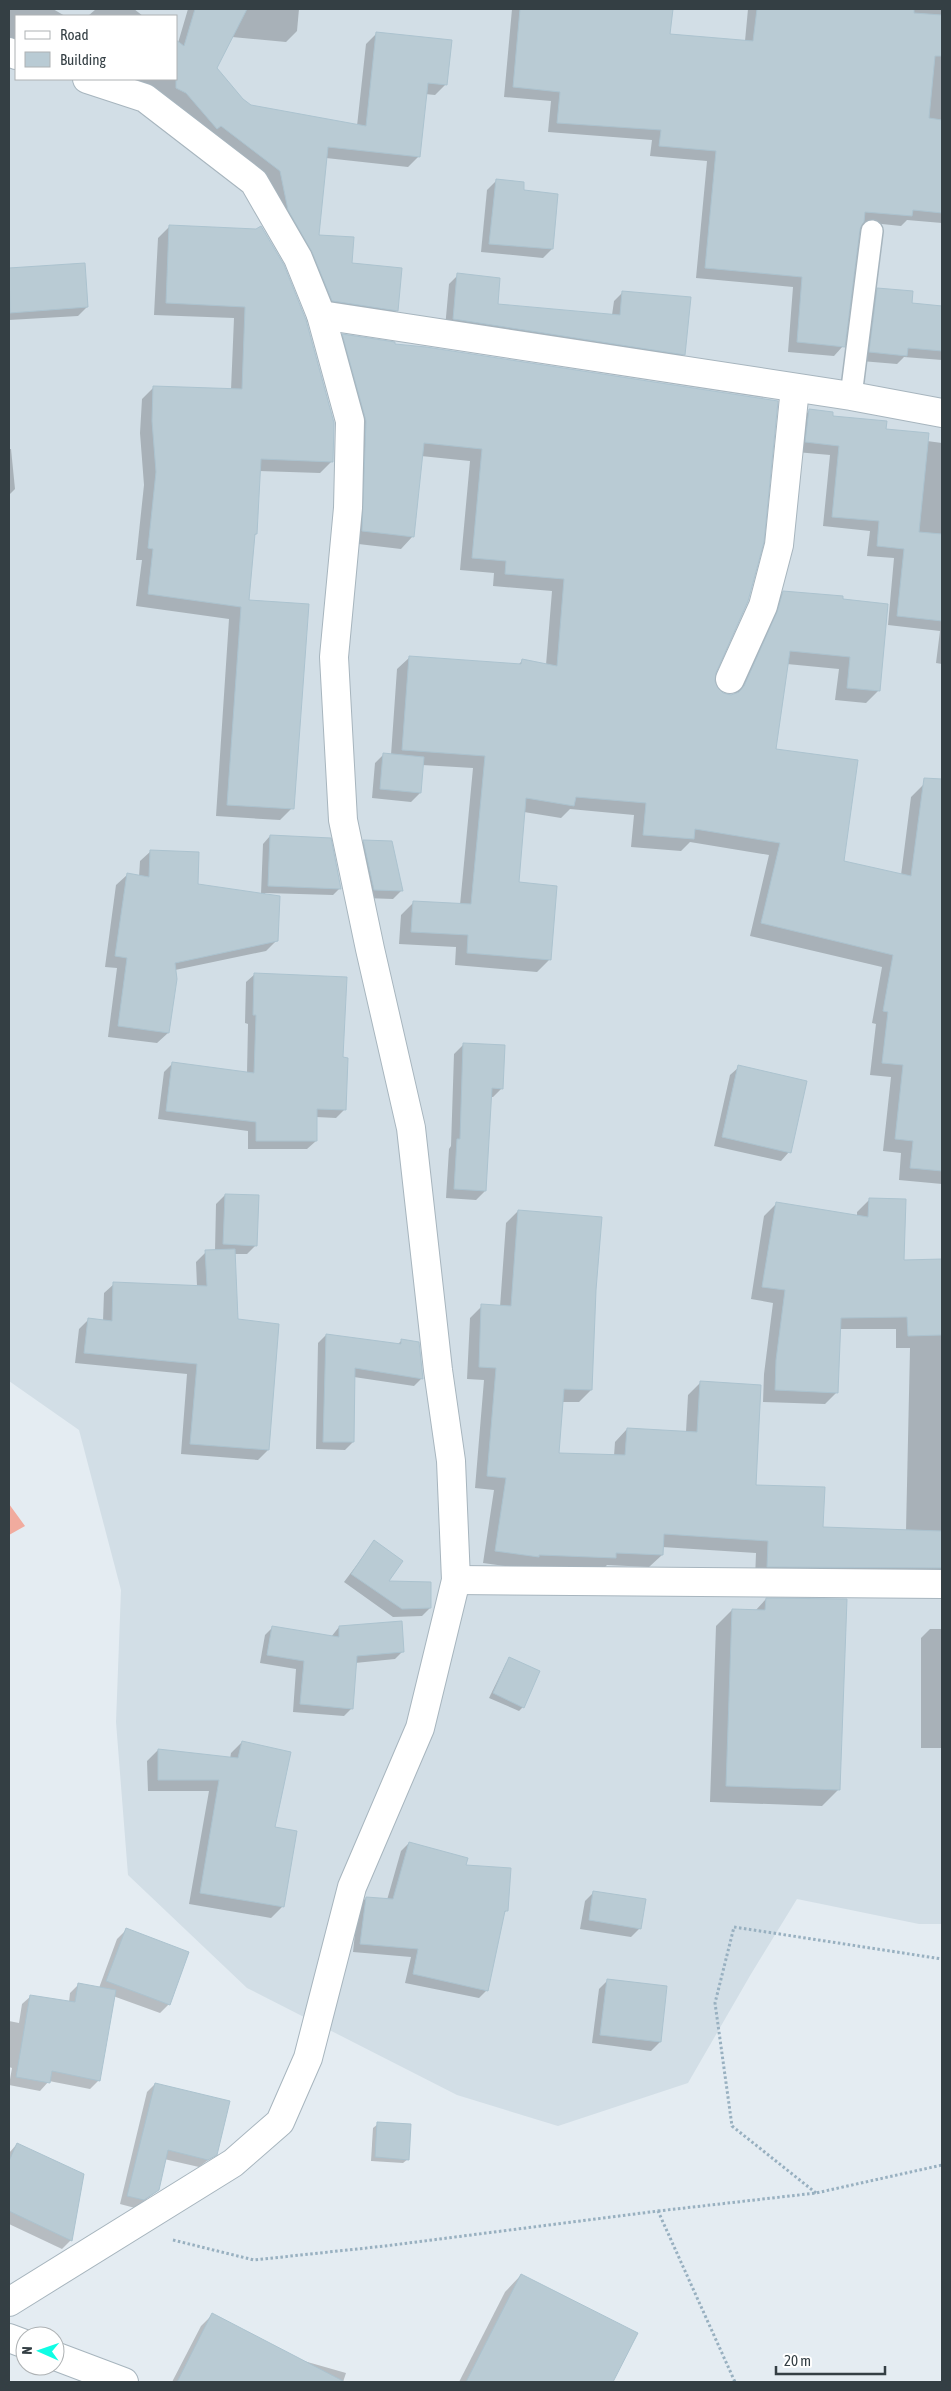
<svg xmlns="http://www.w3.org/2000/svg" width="951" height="2391" font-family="'Asap Condensed',sans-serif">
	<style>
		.residential { fill: #d2dee6; fill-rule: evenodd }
		.water { fill: #f1ab9e }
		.shadow { fill: #0003 }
		.building { fill: #b9cbd4; stroke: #acc3cf }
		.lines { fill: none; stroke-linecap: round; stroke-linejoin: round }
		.lane-casing { stroke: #a7b5be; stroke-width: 24 }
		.street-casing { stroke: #a7b5be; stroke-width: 30 }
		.path { stroke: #98b0c0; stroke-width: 3; stroke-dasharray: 2.5 2.5; stroke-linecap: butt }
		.lane { stroke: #fff; stroke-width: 21 }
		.street { stroke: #fff; stroke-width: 28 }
	</style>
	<rect width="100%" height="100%" fill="#e4ecf2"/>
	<path class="residential" d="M9,9H942V1924H919L797,1899L751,1974L688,2083L558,2126L457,2095L247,1988L128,1875L116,1722L121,1590L79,1430L9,1381ZM16,16H176V79H16Z"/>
	<polygon class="water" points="9,1457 9,1504 25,1526 9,1535"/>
	<g class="shadow">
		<polygon points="9,9 53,9 65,16 16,16 16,48 9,46"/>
		<polygon points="96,9 134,9 143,16 88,16"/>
		<polygon points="188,9 299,9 297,31 286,42 232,37 216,69 242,100 250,106 357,126 366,44 377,33 446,84 435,95 425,94 419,156 408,167 326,158 318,236 397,310 386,321 321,311 302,263 176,104 129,80 115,79 176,79 178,43"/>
		<polygon points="512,9 672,9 669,35 745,41 748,9 942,9 942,223 907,220 901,226 863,222 858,229 843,346 834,356 788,352 793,287 696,278 707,161 650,156 652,140 548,132 551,101 504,97"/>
		<polygon points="496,181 522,191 552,249 543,258 481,252 487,190"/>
		<polygon points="170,226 256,230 332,461 320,473 259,471 256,534 254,536 248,601 292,808 280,820 216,816 229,619 136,606 142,560 136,560 144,485 140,433 142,399 154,387 231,390 234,318 154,315 158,238"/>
		<polygon points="84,264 87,307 78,316 9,320 9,270"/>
		<polygon points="458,275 497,305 612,315 614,301 623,292 684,354 675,363 445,328 449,284"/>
		<polygon points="878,289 910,304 942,307 942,360 904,357 897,364 861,361 869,298"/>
		<polygon points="343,335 394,343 715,672 713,681 717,689 723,694 734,695 765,626 771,604 784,592 842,598 878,691 866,703 835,700 839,669 787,664 774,750 843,862 901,875 911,797 924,784 942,787 942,1184 899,1180 901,1153 883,1151 891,1077 870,1075 876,1024 872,1023 882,967 750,936 769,855 690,842 681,851 631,847 634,815 570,809 561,818 524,812 517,883 556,887 549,960 537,972 455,965 456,947 399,944 401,915 413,903 460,905 473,768 422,765 420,793 411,802 372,798 375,763 384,754 391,755 397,669 410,657 518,665 522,661 546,665 552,591 493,586 494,573 460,570 470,461 421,456 413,536 401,549 350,543 331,348"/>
		<polygon points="809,411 927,441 942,443 942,664 936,663 940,631 888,625 894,558 867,556 870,531 823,526 830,455 796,452 799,421"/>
		<polygon points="9,449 11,449 15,489 9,495"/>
		<polygon points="270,836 340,888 333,895 265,893 277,940 266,951 175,970 168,1033 157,1043 108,1037 117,968 105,967 116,885 127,875 139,877 140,861 151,851 196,885 261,894 263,844"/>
		<polygon points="364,841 402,890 393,899 365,898 355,850"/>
		<polygon points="255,974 342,1059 344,1110 336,1118 316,1117 316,1141 307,1149 248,1149 248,1131 158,1119 164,1072 172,1064 247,1073 248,1024 245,1023 246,982"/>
		<polygon points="463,1045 502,1088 493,1097 490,1097 485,1191 476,1200 446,1198 449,1149 451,1146 454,1054"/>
		<polygon points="739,1067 789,1152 781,1161 714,1146 730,1075"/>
		<polygon points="225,1195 256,1245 247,1254 234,1254 237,1320 268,1450 258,1460 181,1454 187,1374 75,1363 79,1329 89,1319 103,1321 104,1293 114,1284 197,1286 196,1262 206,1252 215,1251 216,1204"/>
		<polygon points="870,1199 903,1261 942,1260 942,1581 755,1579 756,1553 662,1547 662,1555 649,1567 607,1565 602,1570 525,1569 483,1563 494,1490 475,1488 484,1380 467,1379 470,1318 482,1306 500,1307 506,1223 518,1211 595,1290 591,1390 579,1402 562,1402 558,1454 614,1456 615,1442 627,1429 686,1432 688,1395 701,1382 754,1486 822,1528 906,1531 910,1348 896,1348 896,1329 839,1329 837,1392 825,1404 763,1402 764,1374 773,1303 751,1299 764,1216 777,1203 857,1217 857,1212"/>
		<polygon points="326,1335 397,1345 402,1340 422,1378 414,1386 354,1377 353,1442 345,1450 316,1449 318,1343"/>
		<polygon points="374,1542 387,1583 430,1608 422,1616 393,1617 344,1582"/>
		<polygon points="766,1599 839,1789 822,1806 710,1802 716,1626 732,1610 755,1611"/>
		<polygon points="273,1627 331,1637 339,1627 403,1651 395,1659 355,1663 352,1708 344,1716 293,1712 296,1669 260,1663 265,1635"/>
		<polygon points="930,1629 942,1629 942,1748 921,1748 921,1638"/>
		<polygon points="510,1659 523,1707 519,1711 489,1698 506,1663"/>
		<polygon points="242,1742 274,1828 296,1832 282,1907 271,1918 189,1904 209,1791 148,1791 147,1761 158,1750 230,1759 231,1753"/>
		<polygon points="409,1843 464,1866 507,1910 503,1914 487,1990 479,1998 405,1983 411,1957 353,1952 358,1906 366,1898 387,1900 401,1851"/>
		<polygon points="594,1892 640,1928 631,1937 580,1929 585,1901"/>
		<polygon points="126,1930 169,2004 160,2013 113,1996 99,2080 90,2089 49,2081 40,2091 9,2085 12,2068 9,2067 9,2021 19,2023 22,2004 31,1996 69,2002 70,1993 79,1984 99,1988 117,1939"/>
		<polygon points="608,1980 660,2042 651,2051 592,2043 599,1989"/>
		<polygon points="155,2084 216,2154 199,2167 164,2159 158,2190 135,2208 120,2204 147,2092"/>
		<polygon points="378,2124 408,2159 403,2163 371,2161 373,2128"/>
		<polygon points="17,2144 71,2240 62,2249 9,2224 9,2153"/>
		<polygon points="521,2275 636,2334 611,2382 459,2382 505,2292"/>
		<polygon points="212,2315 297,2359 346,2373 343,2382 172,2382 201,2326"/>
	</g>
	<g class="building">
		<polygon points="195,9 247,9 217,68 243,99 251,105 366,126 376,32 452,40 447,85 428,83 420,157 328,147 319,235 354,237 352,263 402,268 398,311 332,301 312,252 288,210 280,171 221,126 217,129 186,93 176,88 176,40 184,46"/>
		<polygon points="520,9 673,9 670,34 753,41 757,9 914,9 914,13 942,15 942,56 935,56 929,118 942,120 942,213 913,210 912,216 865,212 864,222 860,229 845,347 797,342 802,277 705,268 716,151 659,146 661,130 557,123 560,92 513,87"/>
		<polygon points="496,179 524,182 524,190 558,194 553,249 489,244"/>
		<polygon points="169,225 256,229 261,226 284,265 306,320 334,423 333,462 261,459 257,534 255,534 249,600 309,604 294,809 227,805 241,607 148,594 153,549 148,548 156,472 152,421 153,386 242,389 245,307 166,303"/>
		<polygon points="85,263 88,307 10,313 9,268"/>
		<polygon points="457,273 500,278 498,304 620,315 622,291 691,297 685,355 453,319"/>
		<polygon points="877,288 913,291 912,303 942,306 942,351 908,348 907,356 869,352"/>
		<polygon points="342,334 395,342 395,344 426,347 778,401 764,542 748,601 716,673 715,681 718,688 723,693 731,695 739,692 744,686 777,612 783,591 843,596 843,599 888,604 880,691 847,688 850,657 790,651 776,749 858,760 844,861 911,876 924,778 942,779 942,1171 910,1168 913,1141 895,1139 903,1065 882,1063 888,1012 883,1011 893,955 761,923 780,843 695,829 694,839 643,835 646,803 576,797 574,806 526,798 519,882 557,886 551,960 467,953 468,935 411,932 413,901 471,904 485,756 402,750 409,656 521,664 522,659 557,666 564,579 505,574 506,561 472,558 482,449 424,443 414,537 362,531 366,421"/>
		<polygon points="809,409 833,412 833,416 887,421 886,429 929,433 919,532 942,534 942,621 897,616 904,549 877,546 879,521 832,517 839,446 805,442"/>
		<polygon points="383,753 424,757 421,793 380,789"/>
		<polygon points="270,835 331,838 341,889 268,886"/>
		<polygon points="363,840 392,841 403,891 374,890"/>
		<polygon points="150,850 199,852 198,884 280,896 278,941 175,963 177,979 169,1033 118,1026 127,958 115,956 127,873 149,877"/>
		<polygon points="254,973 347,977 343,1057 348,1058 346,1110 317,1109 317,1141 256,1141 256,1122 166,1111 172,1062 254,1073 256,1015 253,1015"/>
		<polygon points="463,1043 505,1045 503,1089 492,1088 486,1191 454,1189 457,1139 460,1139"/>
		<polygon points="738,1065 807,1081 791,1153 722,1137"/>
		<polygon points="225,1194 259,1195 257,1246 223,1244"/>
		<polygon points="869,1198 906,1199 904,1260 942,1259 942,1335 908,1336 907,1317 841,1318 838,1393 775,1390 776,1360 785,1290 762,1287 776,1202 868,1217"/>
		<polygon points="518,1210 602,1217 596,1290 592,1390 564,1389 559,1453 625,1455 627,1428 697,1432 700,1381 761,1385 756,1485 825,1487 823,1527 942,1531 942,1568 767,1567 768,1541 664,1534 663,1555 616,1553 616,1558 539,1555 539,1557 495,1551 506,1478 487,1476 496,1368 479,1367 481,1304 511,1306"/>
		<polygon points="235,1249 238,1319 279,1324 269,1450 190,1444 197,1364 84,1353 88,1318 112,1321 113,1282 207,1286 205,1250"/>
		<polygon points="326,1334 401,1344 401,1339 419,1342 423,1379 355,1368 354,1442 323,1442"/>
		<polygon points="374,1540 403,1561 389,1581 431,1582 431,1608 402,1609 351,1574"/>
		<polygon points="766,1598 847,1599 840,1790 726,1786 732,1609 765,1610"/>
		<polygon points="402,1621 404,1652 357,1656 353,1709 300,1704 304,1661 267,1655 272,1626 339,1637 339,1626"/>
		<polygon points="509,1657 540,1671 524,1708 493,1693"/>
		<polygon points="242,1741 291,1752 275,1827 297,1831 284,1907 200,1893 219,1780 158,1780 158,1749 238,1758"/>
		<polygon points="409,1842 468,1858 466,1865 511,1868 508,1911 505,1911 488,1991 413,1974 418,1949 360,1944 366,1897 393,1899"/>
		<polygon points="593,1891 646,1899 641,1929 589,1920"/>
		<polygon points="126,1928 189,1952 170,2005 106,1981"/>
		<polygon points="607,1979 667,1986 661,2042 600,2035"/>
		<polygon points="78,1983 116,1990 100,2081 52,2071 50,2083 16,2077 30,1995 75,2002"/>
		<polygon points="155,2083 230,2101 217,2155 208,2160 168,2150 159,2190 144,2200 127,2196"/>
		<polygon points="377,2122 411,2124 409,2160 375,2157"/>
		<polygon points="17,2143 84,2174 72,2241 9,2211 9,2161"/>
		<polygon points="521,2274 638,2333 613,2382 466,2382"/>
		<polygon points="212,2313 345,2382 177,2382"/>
	</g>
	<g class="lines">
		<defs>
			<polyline id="lane" points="851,396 872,231"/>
			<g id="street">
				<polyline points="9,52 16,55"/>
				<polyline points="321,315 851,396 942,413"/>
				<polyline points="730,679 763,606 779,545 795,388"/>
				<polyline points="456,1580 942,1584"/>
				<polyline points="9,2302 233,2163 280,2122 308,2058 352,1887 420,1728 456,1580 451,1461 438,1370 411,1128 370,949 343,820 334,657 348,508 350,421 321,315 298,258 254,182 145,98 87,79"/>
				<polyline points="9,2338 25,2344"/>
				<polyline points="55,2356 124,2382"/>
			</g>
		</defs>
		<use href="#lane" class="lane-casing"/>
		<use href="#street" class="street-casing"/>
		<g class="path">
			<polyline points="816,2193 732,2126 715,2003 734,1927 942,1959"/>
			<polyline points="658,2211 816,2193 942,2165"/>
			<polyline points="173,2240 254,2260 385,2246 658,2211 735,2382"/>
		</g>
		<use href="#lane" class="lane"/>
		<use href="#street" class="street"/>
	</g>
	<rect width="951" height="2391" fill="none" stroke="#343f44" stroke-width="20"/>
	<rect x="15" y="15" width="162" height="65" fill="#ffffff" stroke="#aeb2b4"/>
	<rect x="25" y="31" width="25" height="8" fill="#ffffff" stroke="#aeb2b4"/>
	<text x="60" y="40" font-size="15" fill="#343f44">Road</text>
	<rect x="25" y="52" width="25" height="15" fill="#b9cbd4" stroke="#aeb2b4"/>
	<text x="60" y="65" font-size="15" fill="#343f44">Building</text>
	<g transform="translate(40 2351) rotate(272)"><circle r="24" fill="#ffffff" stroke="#aeb2b4"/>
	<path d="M0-4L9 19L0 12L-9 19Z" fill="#10fde4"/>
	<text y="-8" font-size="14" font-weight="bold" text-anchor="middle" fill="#343f44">N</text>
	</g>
	<path d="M776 2366v8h109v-8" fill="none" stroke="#343f44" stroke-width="2.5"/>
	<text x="784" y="2366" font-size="15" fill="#343f44" stroke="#ffffff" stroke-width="4" paint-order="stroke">20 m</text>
</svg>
